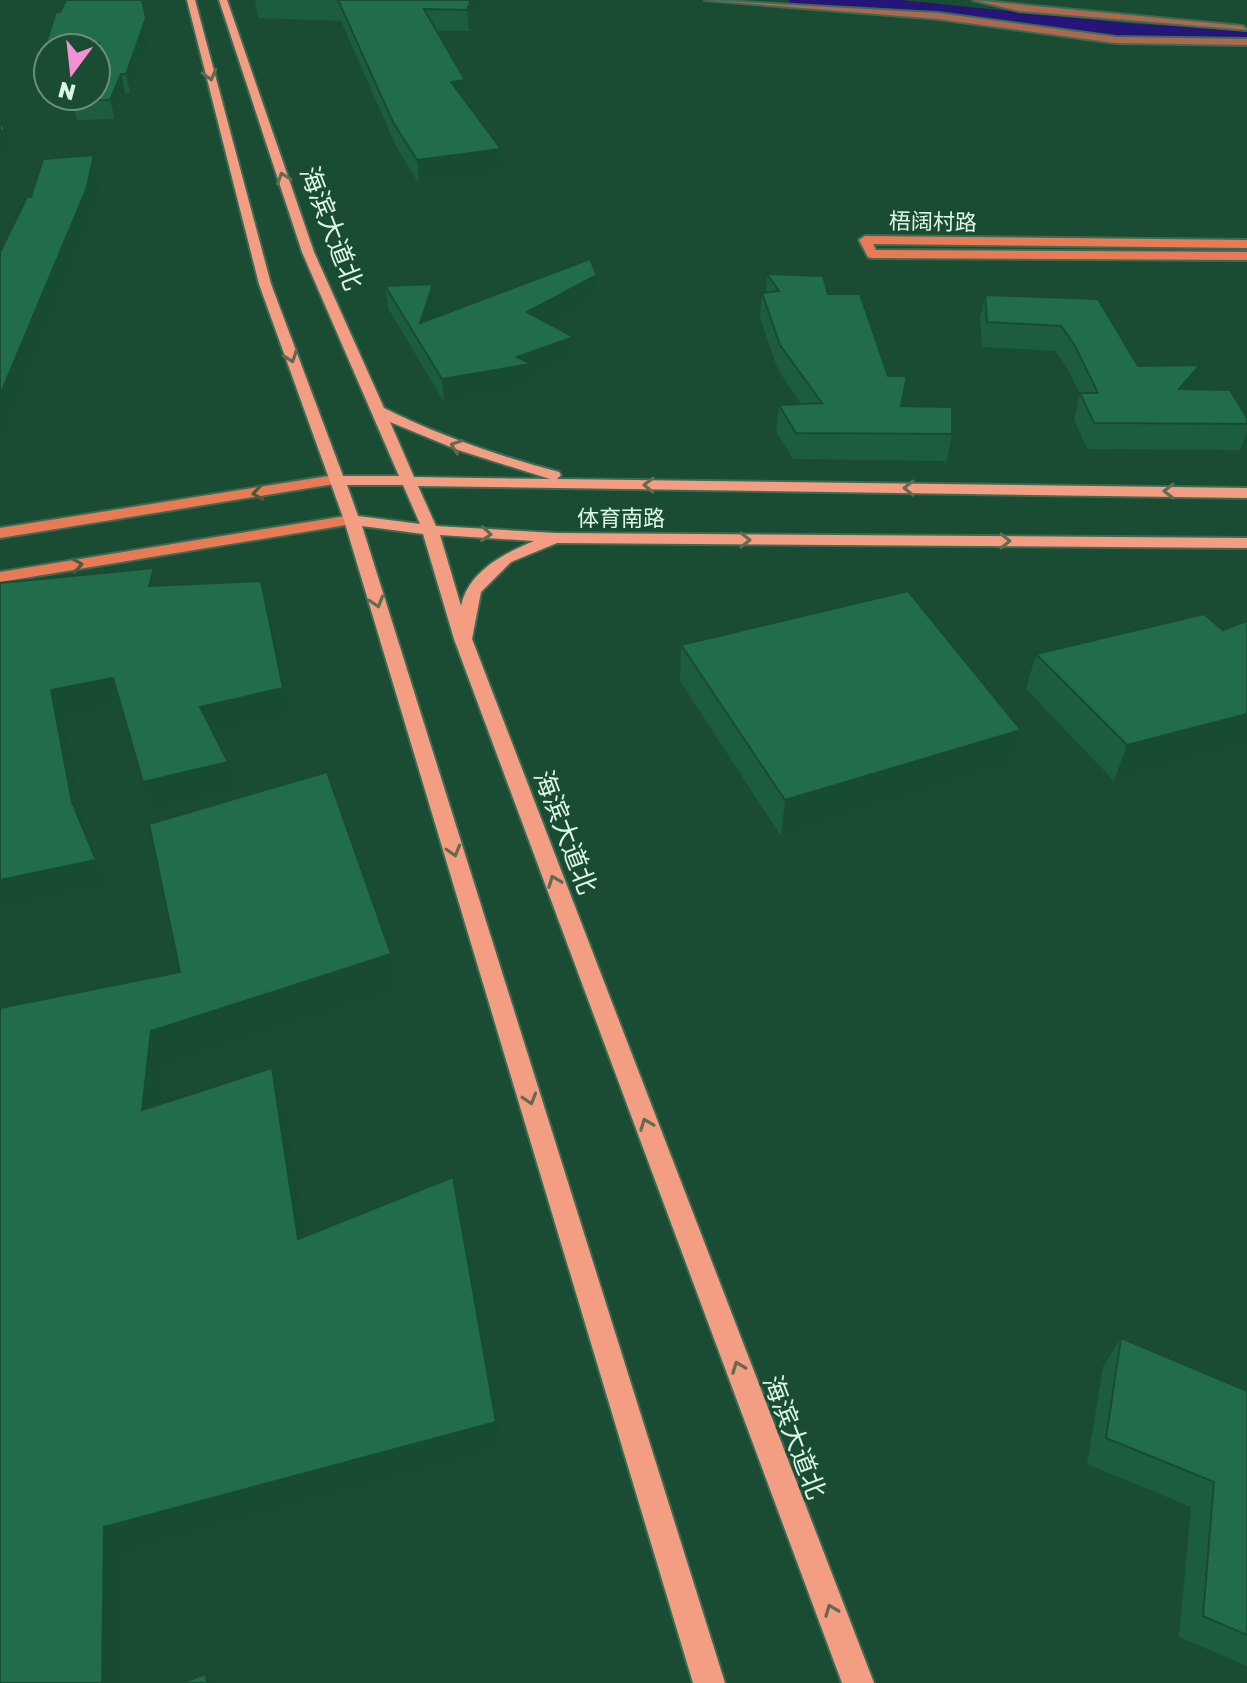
<svg xmlns="http://www.w3.org/2000/svg" width="1247" height="1683" font-family="'Golos Text','Noto Sans SC',sans-serif">
	<style>
		.lines { fill: none; stroke-linecap: round; stroke-linejoin: round }
		.river { fill: #251579; fill-rule: evenodd }
		.street-casing { stroke: #3c6b53; stroke-width: 4 }
		.secondary-casing { stroke: #3c6b53; stroke-width: 4 }
		.primary-casing { stroke: #3c6b53; stroke-width: 4 }
		.street { fill: #ad6850; fill-rule: evenodd }
		.secondary { fill: #e87a55; fill-rule: evenodd }
		.primary { fill: #f39e82; fill-rule: evenodd }
		.wall { fill: #1c5d3f }
		.shaded-wall { fill: #174c33 }
		.building { fill: #216c49; stroke: #174c33; stroke-width: 2 }
		.oneway { stroke: #65694f }
		.oneway2 { stroke: #4d583c }
		.labels { text-anchor: middle; dominant-baseline: central; stroke-width: 6; stroke-linejoin: round; paint-order: stroke }
		.far-street-label { font-size: 22px; fill: #dcf6e6; stroke: #194c33 }
		.street-label { font-size: 26px; fill: #dcf6e6; stroke: #194c33 }
	</style>
	<rect width="100%" height="100%" fill="#194c33"/>
	<g class="lines">
		<polygon class="river" points="788,0 901,0 1135,24 1247,29 1247,45 1135,40 801,8 792,6"/>
		<defs>
			<g id="street">
				<polygon points="705,0 938,13 1116,37 1247,39 1247,45 1116,43 938,19"/>
				<polygon points="973,0 1243,26 1247,30 1019,11"/>
			</g>
			<g id="secondary">
				<polygon points="865,236 1247,240 1247,248 873,244 876,250 1247,252 1247,260 872,258 868,257 859,240"/>
				<polygon points="335,475 343,480 340,483 0,538 0,528"/>
				<polygon points="352,515 360,520 358,523 0,582 0,572"/>
			</g>
			<path id="primary" d="M187,0H195L271,284L343,476H399L302,252L219,0H227L314,252L384,408C440,436 499,456 559,472L561,475L557,479L1247,488V498L418,486L436,526L555,533L1247,538V548L557,543L511,562L481,592L472,639L874,1683H842L454,639L423,534L362,526L725,1683H693L344,520L259,284ZM390,422L458,450L550,479L414,477ZM347,485H403L420,524L358,516ZM440,535L534,541C503,554 469,571 461,606Z"/>
		</defs>
		<use href="#street" class="street-casing"/>
		<use href="#secondary" class="secondary-casing"/>
		<use href="#primary" class="primary-casing"/>
		<use href="#street" class="street"/>
		<use href="#secondary" class="secondary"/>
		<use href="#primary" class="primary"/>
	</g>
	<g class="wall">
		<polygon points="255,0 481,0 469,31 436,31 465,80 467,103 503,173 419,184 396,146 341,21 258,18"/>
		<polygon points="146,18 151,35 130,93 125,93 115,119 77,120 72,101 96,96 96,48 48,48 48,59 45,46"/>
		<polygon points="767,274 828,294 888,376 902,406 952,434 947,461 793,459 776,431 779,405 801,404 778,370 760,318 762,293 766,293"/>
		<polygon points="597,275 598,296 548,323 574,359 532,375 532,387 444,402 388,308 385,286 433,284 435,306 431,319"/>
		<polygon points="985,295 1098,299 1138,366 1200,365 1192,390 1247,418 1247,432 1240,450 1087,449 1074,419 1080,395 1068,369 1055,351 982,347 980,319"/>
		<polygon points="1247,621 1247,745 1114,781 1026,689 1036,654 1223,630"/>
		<polygon points="681,645 1021,730 1011,765 781,836 680,681"/>
		<polygon points="1121,1338 1247,1391 1247,1666 1179,1637 1191,1507 1087,1464 1103,1367"/>
	</g>
	<g class="shaded-wall">
		<polygon points="471,0 481,0 469,31 467,10"/>
		<polygon points="146,18 151,35 130,93 126,74"/>
		<polygon points="121,74 125,93 115,119 110,100"/>
		<polygon points="465,80 467,103 451,82"/>
		<polygon points="5,130 12,152 0,154 0,131"/>
		<polygon points="501,149 503,173 419,184 417,160"/>
		<polygon points="94,155 100,179 92,214 0,446 0,395"/>
		<polygon points="597,275 598,296 529,334 527,312"/>
		<polygon points="433,284 435,306 423,346 420,323"/>
		<polygon points="574,337 574,359 532,375 532,387 444,402 442,379 517,357"/>
		<polygon points="1200,365 1192,391 1179,389"/>
		<polygon points="154,568 162,594 149,586"/>
		<polygon points="261,581 290,714 208,733 200,707"/>
		<polygon points="113,678 122,704 62,716 83,828 72,802 51,690"/>
		<polygon points="1247,714 1247,745 1114,781 1127,745"/>
		<polygon points="1021,730 1011,765 781,836 785,800"/>
		<polygon points="228,762 235,788 152,808 143,782"/>
		<polygon points="96,860 107,885 0,908 0,880"/>
		<polygon points="391,954 398,989 166,1064 158,1143 142,1110 151,1031"/>
		<polygon points="272,1068 283,1102 310,1270 298,1239"/>
		<polygon points="453,1177 501,1448 125,1551 124,1683 102,1683 104,1527"/>
		<polygon points="206,1674 215,1683 207,1683"/>
	</g>
	<g class="building">
		<polygon points="66,0 142,0 146,18 126,74 121,74 110,100 72,101 74,96 96,96 96,50 99,43 45,46 56,12 60,12"/>
		<polygon points="337,0 471,0 467,10 424,9 465,80 451,82 501,149 417,160 393,122 338,0"/>
		<polygon points="0,121 5,130 0,131"/>
		<polygon points="94,155 86,190 0,395 0,252 27,197 31,197 43,159"/>
		<polygon points="590,259 597,275 527,312 574,337 517,357 531,364 442,379 385,286 433,284 420,323"/>
		<polygon points="767,274 823,276 828,294 860,294 888,376 907,376 901,406 952,407 952,434 796,433 779,405 822,403 780,345 762,293 779,291"/>
		<polygon points="985,295 1098,299 1138,366 1200,365 1179,389 1230,390 1247,418 1247,424 1094,423 1080,393 1098,393 1074,344 1061,326 987,322"/>
		<polygon points="154,568 149,586 261,581 283,688 200,707 228,762 143,782 113,678 51,690 72,802 96,860 0,880 0,583"/>
		<polygon points="908,591 1021,730 785,800 681,645"/>
		<polygon points="1204,614 1223,630 1247,621 1247,714 1127,745 1036,654"/>
		<polygon points="327,772 391,954 151,1031 142,1110 272,1068 298,1239 453,1177 496,1422 104,1527 102,1683 0,1683 0,1008 180,972 149,824"/>
		<polygon points="1121,1338 1247,1391 1247,1635 1203,1616 1214,1482 1106,1438"/>
		<polygon points="206,1674 207,1683 181,1683"/>
	</g>
	<defs><path id="oneway-chevron" d="M-2-3.5L2.5 0L-2 3.5" fill="none" stroke-width="1.6" stroke-linecap="round" stroke-linejoin="round" transform="scale(2)"/></defs>
	<g class="oneway">
		<use href="#oneway-chevron" transform="translate(210 75) rotate(75)"/>
		<use href="#oneway-chevron" transform="translate(283 178) rotate(-109)"/>
		<use href="#oneway-chevron" transform="translate(291 357) rotate(70)"/>
		<use href="#oneway-chevron" transform="translate(456 446) rotate(-160)"/>
		<use href="#oneway-chevron" transform="translate(649 485) rotate(-179)"/>
		<use href="#oneway-chevron" transform="translate(909 488) rotate(-179)"/>
		<use href="#oneway-chevron" transform="translate(1169 491) rotate(-179)"/>
		<use href="#oneway-chevron" transform="translate(486 534) rotate(4)"/>
		<use href="#oneway-chevron" transform="translate(745 540)"/>
		<use href="#oneway-chevron" transform="translate(1005 541)"/>
		<use href="#oneway-chevron" transform="translate(377 602) rotate(73)"/>
		<use href="#oneway-chevron" transform="translate(454 851) rotate(73)"/>
		<use href="#oneway-chevron" transform="translate(554 881) rotate(-111)"/>
		<use href="#oneway-chevron" transform="translate(530 1099) rotate(73)"/>
		<use href="#oneway-chevron" transform="translate(646 1124) rotate(-111)"/>
		<use href="#oneway-chevron" transform="translate(738 1367) rotate(-111)"/>
		<use href="#oneway-chevron" transform="translate(831 1610) rotate(-111)"/>
	</g>
	<g class="oneway2">
		<use href="#oneway-chevron" transform="translate(258 493) rotate(171)"/>
		<use href="#oneway-chevron" transform="translate(77 565) rotate(-9)"/>
	</g>
	<g class="labels">
		<g class="far-street-label">
			<text transform="translate(933 221) rotate(1)">梧阔村路</text>
			<text x="621" y="517">体育南路</text>
		</g>
		<g class="street-label">
			<text transform="translate(332 228) rotate(69)">海滨大道北</text>
			<text transform="translate(566 832) rotate(69)">海滨大道北</text>
			<text transform="translate(795 1437) rotate(69)">海滨大道北</text>
		</g>
	</g>
	<g transform="translate(72 72) rotate(195)"><circle r="38" fill="#194c33" stroke="#67907b" stroke-width="2"/>
	<path d="M0-6L14 30L0 20L-14 30Z" fill="#f391d6"/>
	<text y="-12" font-size="22" font-weight="bold" text-anchor="middle" fill="#dcf6e6">N</text>
	</g>
</svg>
